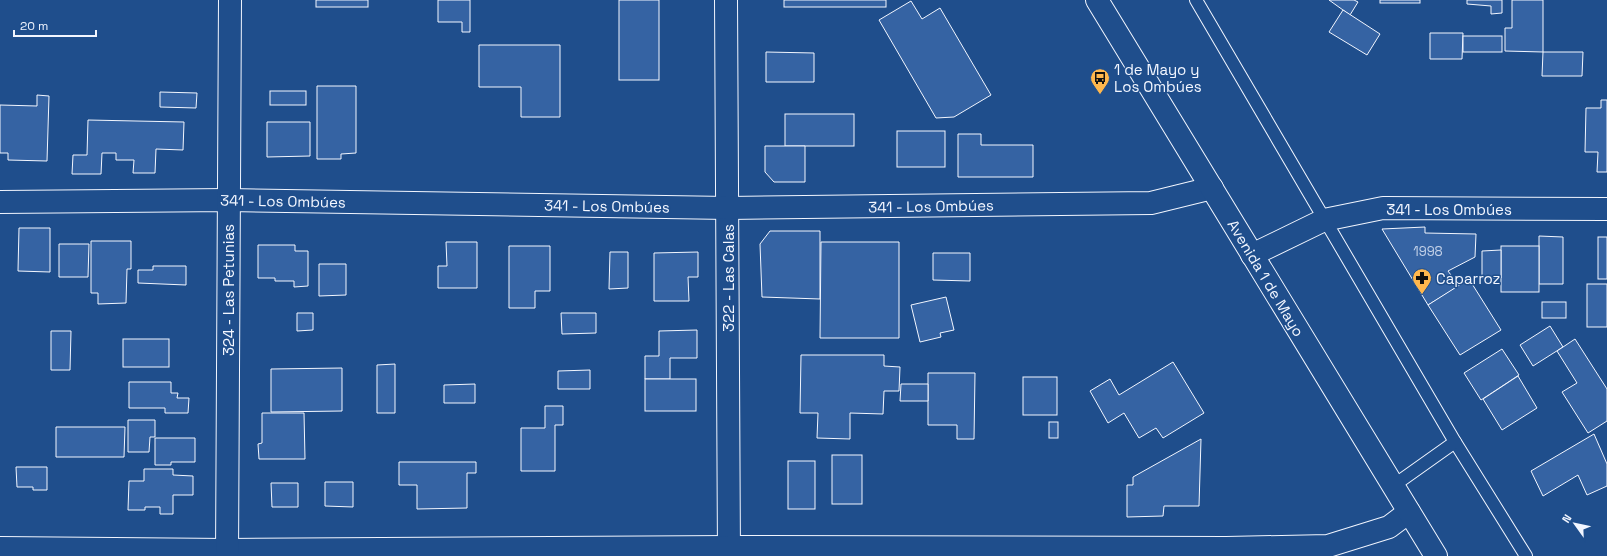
<svg xmlns="http://www.w3.org/2000/svg" width="1607" height="556" font-family="'Space Grotesk',sans-serif">
	<style>
		.building { fill: #3563a3; stroke: #f2f6ff }
		.lines { fill: none; stroke-linecap: round; stroke-linejoin: round }
		.service-casing { stroke: #f2f6ff; stroke-width: 14 }
		.minor-casing { stroke: #f2f6ff; stroke-width: 24 }
		.secondary-casing { stroke: #f2f6ff; stroke-width: 24 }
		.service { stroke: #1f4e8c; stroke-width: 12 }
		.minor { stroke: #1f4e8c; stroke-width: 22 }
		.secondary { stroke: #1f4e8c; stroke-width: 22 }
		.labels { text-anchor: middle; dominant-baseline: central; stroke-width: 3; stroke-linejoin: round; paint-order: stroke }
		.number-label { font-size: 13px; fill: #c3d1e8 }
		.poi-label { font-size: 15px; fill: #f2f6ff; stroke: #1f4e8c; text-anchor: start }
		.street-label { font-size: 15px; fill: #f2f6ff; stroke: #1f4e8c }
	</style>
	<rect width="100%" height="100%" fill="#1f4e8c"/>
	<g class="building">
		<rect x="316" y="0" width="52" height="7"/>
		<polygon points="438,0 470,0 470,32 462,32 462,22 438,22"/>
		<rect x="619" y="0" width="40" height="80"/>
		<rect x="784" y="0" width="102" height="7"/>
		<polygon points="1329,0 1354,0 1358,2 1350,15"/>
		<rect x="1380" y="0" width="40" height="3"/>
		<polygon points="1467,0 1502,0 1502,13 1491,14 1491,6 1467,4"/>
		<polygon points="1512,0 1543,0 1543,52 1505,51 1505,28 1512,28"/>
		<polygon points="911,1 922,19 940,8 991,95 954,117 936,118 879,20"/>
		<polygon points="1343,10 1380,34 1367,55 1329,32"/>
		<polygon points="1430,33 1463,33 1462,59 1430,59"/>
		<rect x="1463" y="36" width="39" height="16"/>
		<polygon points="479,45 560,45 560,117 521,117 521,87 479,87"/>
		<polygon points="766,52 814,53 814,82 766,82"/>
		<polygon points="1543,52 1583,52 1582,76 1542,76"/>
		<polygon points="317,86 356,86 356,153 341,154 341,159 317,159"/>
		<rect x="270" y="91" width="36" height="14"/>
		<polygon points="160,92 197,93 196,108 160,107"/>
		<polygon points="37,95 49,96 47,161 8,160 8,153 0,153 0,105 37,106"/>
		<polygon points="1601,100 1607,100 1607,172 1597,172 1598,152 1585,152 1586,108 1601,108"/>
		<rect x="785" y="114" width="69" height="32"/>
		<polygon points="88,120 184,122 183,150 156,149 155,173 133,173 134,160 116,160 116,153 102,153 101,174 72,174 73,155 87,155"/>
		<polygon points="267,122 310,122 310,156 267,157"/>
		<rect x="897" y="131" width="48" height="36"/>
		<polygon points="958,134 981,134 981,145 1033,145 1033,177 958,177"/>
		<polygon points="765,146 805,146 805,182 774,182 765,172"/>
		<polygon points="1425,227 1425,233 1476,234 1475,257 1448,271 1459,286 1428,305 1382,229"/>
		<polygon points="19,228 50,228 50,272 18,271"/>
		<polygon points="770,231 820,231 820,299 762,297 760,244"/>
		<polygon points="1539,236 1563,237 1563,284 1539,284"/>
		<rect x="1598" y="237" width="9" height="42"/>
		<polygon points="91,241 131,241 131,269 127,269 126,303 98,304 98,293 91,293"/>
		<polygon points="446,242 477,242 477,288 438,288 438,266 447,266"/>
		<polygon points="821,242 899,242 899,338 820,338"/>
		<polygon points="59,244 89,244 88,277 59,277"/>
		<polygon points="258,245 295,245 295,251 308,251 308,286 294,287 294,281 275,281 275,278 258,278"/>
		<polygon points="509,246 550,246 550,291 535,291 535,308 509,308"/>
		<rect x="1501" y="246" width="38" height="46"/>
		<polygon points="1501,250 1501,278 1482,278 1482,251"/>
		<polygon points="610,252 628,252 628,288 609,289"/>
		<polygon points="698,252 698,277 688,277 689,301 654,301 654,253"/>
		<polygon points="933,253 970,253 970,281 933,280"/>
		<polygon points="319,264 346,264 346,295 319,296"/>
		<polygon points="153,266 186,266 186,285 138,283 138,270 153,270"/>
		<polygon points="1469,279 1501,330 1460,355 1428,305"/>
		<rect x="1587" y="284" width="20" height="43"/>
		<polygon points="946,297 954,330 940,333 941,337 920,342 911,305"/>
		<rect x="1542" y="302" width="24" height="16"/>
		<polygon points="297,313 313,313 313,330 297,331"/>
		<polygon points="561,313 596,313 596,333 562,334"/>
		<polygon points="1550,326 1563,347 1533,366 1520,345"/>
		<polygon points="697,330 697,358 670,358 670,379 645,379 645,356 659,356 659,331"/>
		<polygon points="51,331 71,331 70,370 51,370"/>
		<rect x="123" y="339" width="46" height="28"/>
		<polygon points="1575,339 1607,389 1607,421 1588,433 1562,392 1577,383 1557,351"/>
		<polygon points="1502,349 1519,375 1481,400 1464,373"/>
		<polygon points="801,355 884,355 884,366 900,367 899,391 884,391 883,414 850,413 850,439 817,438 818,413 800,413"/>
		<polygon points="1173,362 1204,413 1163,438 1156,428 1139,438 1124,413 1108,423 1090,391 1110,379 1119,395"/>
		<polygon points="395,364 395,413 377,413 377,365"/>
		<polygon points="342,368 342,411 271,412 271,369"/>
		<polygon points="590,370 590,389 558,389 558,371"/>
		<polygon points="928,373 975,373 974,439 957,439 957,425 928,425"/>
		<polygon points="1518,376 1537,408 1502,430 1483,399"/>
		<rect x="1023" y="377" width="34" height="38"/>
		<rect x="645" y="379" width="51" height="32"/>
		<polygon points="129,382 171,382 171,393 178,393 177,398 189,398 188,413 165,413 165,408 129,408"/>
		<polygon points="475,384 475,403 444,403 444,385"/>
		<polygon points="901,384 928,384 928,401 900,401"/>
		<polygon points="545,406 563,406 563,425 555,425 555,471 521,471 521,428 545,428"/>
		<polygon points="262,413 304,413 305,459 259,459 258,444 262,443"/>
		<polygon points="128,420 155,420 155,437 150,437 149,452 128,452"/>
		<rect x="1049" y="422" width="9" height="16"/>
		<polygon points="56,427 125,427 124,457 56,457"/>
		<polygon points="1594,434 1607,464 1607,486 1587,495 1578,475 1543,496 1531,471"/>
		<polygon points="155,438 195,438 195,462 171,462 171,465 155,465"/>
		<polygon points="1201,439 1199,506 1164,506 1163,516 1127,517 1127,485 1133,485 1133,477"/>
		<rect x="832" y="455" width="30" height="49"/>
		<rect x="788" y="461" width="27" height="48"/>
		<polygon points="399,462 476,462 476,473 467,473 467,508 417,509 417,485 399,485"/>
		<polygon points="16,467 47,467 47,490 33,490 33,487 17,487"/>
		<polygon points="144,469 173,469 173,475 193,476 193,495 173,495 173,514 160,514 160,507 145,507 145,510 128,510 129,481 144,481"/>
		<polygon points="325,482 353,482 353,507 325,506"/>
		<polygon points="271,483 298,483 298,507 272,507"/>
	</g>
	<g class="lines">
		<defs>
			<g id="service">
				<polyline points="1196,0 1455,442 1526,556"/>
				<polyline points="1393,486 1455,442"/>
			</g>
			<g id="minor">
				<polyline points="726,0 729,556"/>
				<polyline points="0,202 229,200 728,208 1151,203 1212,188"/>
				<polyline points="1252,255 1324,220 1383,208 1607,209"/>
				<polyline points="0,548 227,550 729,547 1226,548 1328,546 1389,527 1409,512"/>
				<polyline points="227,556 230,0"/>
			</g>
			<polyline id="secondary" points="1097,0 1436,556"/>
		</defs>
		<use href="#service" class="service-casing"/>
		<use href="#minor" class="minor-casing"/>
		<use href="#secondary" class="secondary-casing"/>
		<use href="#service" class="service"/>
		<use href="#minor" class="minor"/>
		<use href="#secondary" class="secondary"/>
	</g>
	<defs>
		<symbol id="bus-pin" viewBox="-11 -11 22 30"><path d="M0 17L-7.5 6A9.5 9.5 0 1 1 7.5 6Z" fill="#ffb74d" stroke="#1f4e8c"/><path d="M-5-6H5V4H4V6H2V4H-2V6H-4V4H-5ZM-3.5-4V0h7V-4ZM-3.5 1.2v1.5H-2V1.2ZM2 1.2v1.5H3.5V1.2Z" fill="#111"/></symbol>
		<symbol id="pharmacy-pin" viewBox="-11 -11 22 30"><path d="M0 17L-7.5 6A9.5 9.5 0 1 1 7.5 6Z" fill="#ffb74d" stroke="#1f4e8c"/><path d="M-2-6h4v4h4v4h-4v4h-4v-4h-4v-4h4Z" fill="#111"/></symbol>
	</defs>
	<g fill-rule="evenodd">
		<use href="#bus-pin" x="1089" y="67" width="22" height="30"/>
		<use href="#pharmacy-pin" x="1411" y="267" width="22" height="30"/>
	</g>
	<g class="labels">
		<g class="number-label">
			<text x="1428" y="251">1998</text>
		</g>
		<g class="poi-label">
			<text x="1114" y="69">1 de Mayo y<tspan x="1114" dy="17">Los Ombúes</tspan></text>
			<text x="1436" y="278">Caparroz</text>
		</g>
		<g class="street-label">
			<text transform="translate(283 201) rotate(1)">341 - Los Ombúes</text>
			<text transform="translate(607 206) rotate(1)">341 - Los Ombúes</text>
			<text transform="translate(931 206) rotate(-1)">341 - Los Ombúes</text>
			<text x="1449" y="209">341 - Los Ombúes</text>
			<text transform="translate(728 278) rotate(-90)">322 - Las Calas</text>
			<text transform="translate(1266 278) rotate(59)">Avenida 1 de Mayo</text>
			<text transform="translate(228 290) rotate(-90)">324 - Las Petunias</text>
		</g>
	</g>
	<g transform="translate(1575 524) rotate(303)" stroke="#1f4e8c" stroke-width="3" paint-order="stroke">
	<path d="M0-3L7 15L0 10L-7 15Z" fill="#f2f6ff"/>
	<text y="-6" font-size="11" font-weight="bold" text-anchor="middle" fill="#f2f6ff">N</text>
	</g>
	<path d="M14 30v6h82v-6" fill="none" stroke="#f2f6ff" stroke-width="2"/>
	<text x="20" y="30" font-size="12" fill="#f2f6ff" stroke="#1f4e8c" stroke-width="3" paint-order="stroke">20 m</text>
</svg>
